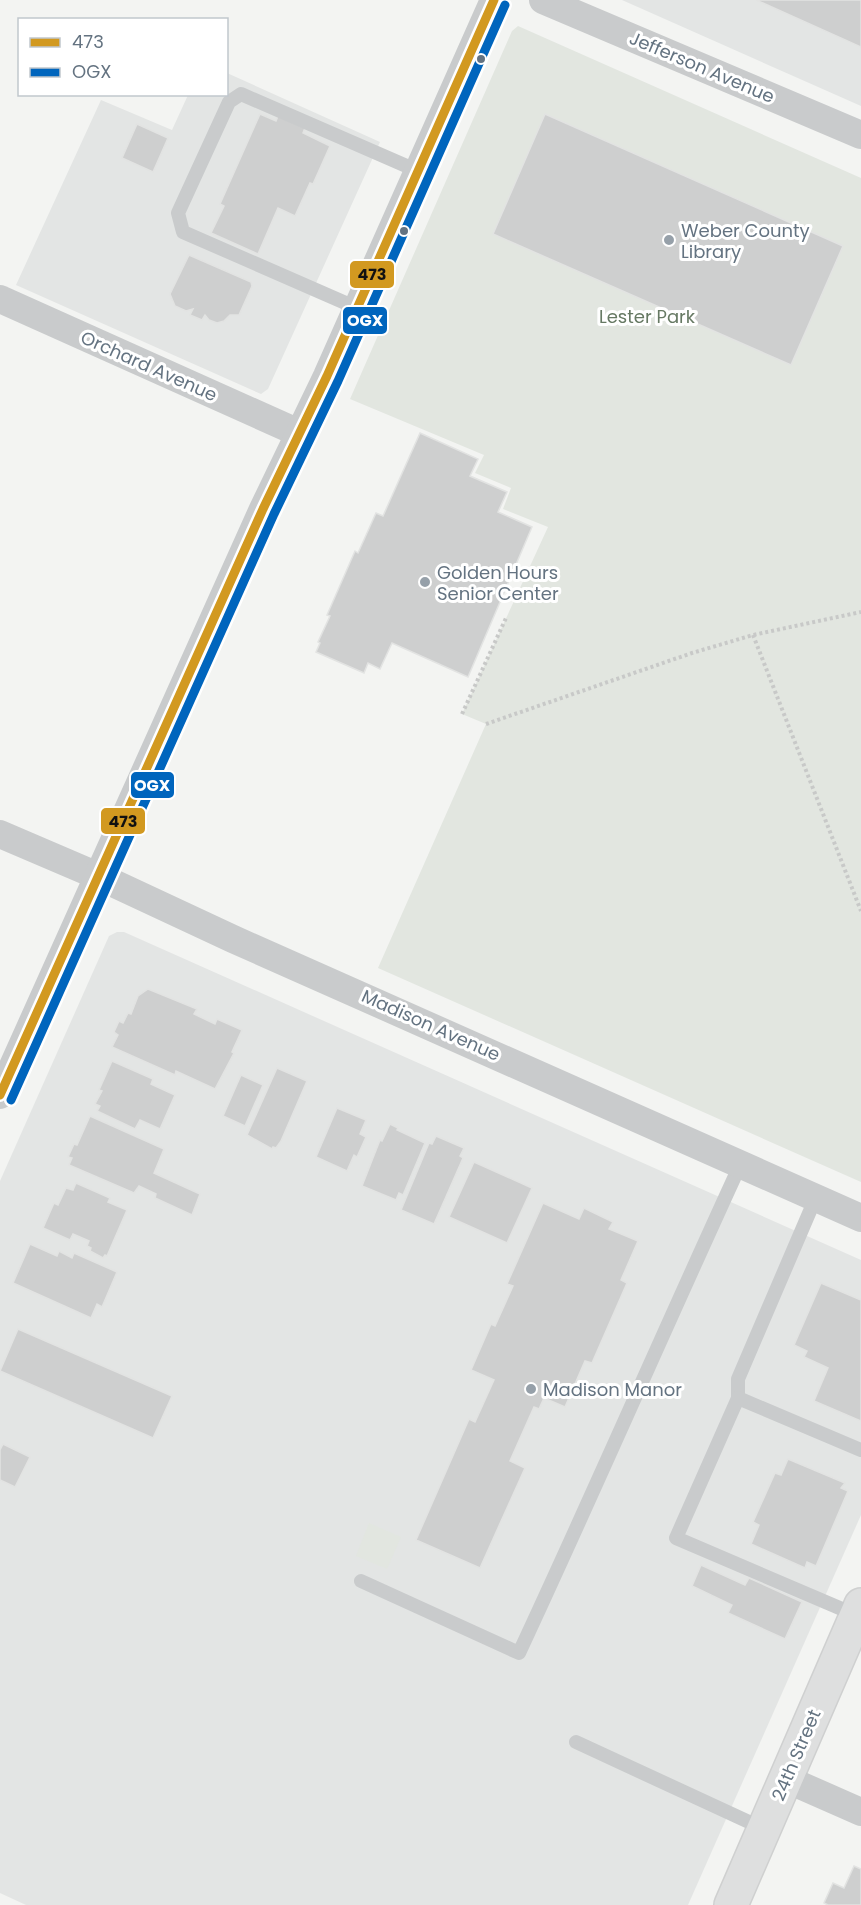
<svg xmlns="http://www.w3.org/2000/svg" width="861" height="1905" font-family="Poppins,sans-serif">
	<style>
		.built { fill: #e3e5e4 }
		.green { fill: #e2e6e0 }
		.building { fill: #cecfcf; stroke: #e2e3e2; stroke-width: 1.5 }
		.lines { fill: none; stroke-linecap: round; stroke-linejoin: round }
		.secondary-casing { stroke: #cfd0d0; stroke-width: 36 }
		.path { stroke: #c8c9c8; stroke-width: 4; stroke-dasharray: 3 3; stroke-linecap: butt }
		.lane { stroke: #c9cbcc; stroke-width: 14 }
		.street { stroke: #c9cbcc; stroke-width: 28 }
		.secondary { stroke: #dedfdf; stroke-width: 33 }
		.bus-1-casing { stroke: #fff; stroke-width: 14 }
		.bus-2-casing { stroke: #fff; stroke-width: 14 }
		.bus-1 { stroke: #d29920; stroke-width: 9 }
		.bus-2 { stroke: #0065bd; stroke-width: 9 }
		.bus-dot { fill: #647381; stroke: #fff; stroke-width: 2 }
		.poi-dot { fill: #96a0a9; stroke: #fff; stroke-width: 2 }
		.labels { text-anchor: middle; dominant-baseline: central; stroke-width: 6; stroke-linejoin: round; paint-order: stroke }
		.street-label { font-size: 18px; fill: #647381; stroke: #fff }
		.poi-label { font-size: 18px; fill: #647381; stroke: #fff; text-anchor: start }
		.park-label { font-size: 18px; fill: #667963; stroke: #fff }
		.line-badge { stroke: #fff; stroke-width: 2 }
		.badge-label { font-size: 16px; text-anchor: middle; font-weight: bold; fill: #fff }
		.pale-badge-label { font-size: 16px; text-anchor: middle; font-weight: bold; fill: #111 }
	</style>
	<rect width="100%" height="100%" fill="#f3f4f2"/>
	<g class="built">
		<polygon points="622,0 861,0 861,106 800,79"/>
		<polygon points="227,73 380,142 268,389 261,394 16,285 101,100 172,130 188,95 226,94"/>
		<polygon points="117,932 124,932 861,1260 861,1515 688,1905 26,1905 0,1893 0,1181 109,936"/>
	</g>
	<g class="green">
		<polygon points="518,26 861,178 861,1182 378,968 486,724 462,714 548,527 503,509 511,488 475,473 484,455 350,399 512,31"/>
		<polygon points="369,1523 401,1537 387,1569 356,1556"/>
	</g>
	<g class="building">
		<polygon points="756,0 861,0 861,47"/>
		<polygon points="260,114 276,121 278,116 305,128 303,133 330,146 313,184 310,183 295,216 278,208 258,254 211,233 224,206 220,204"/>
		<polygon points="545,114 843,246 791,365 493,234"/>
		<polygon points="137,124 168,138 153,172 122,158"/>
		<polygon points="189,255 251,282 252,286 239,315 230,315 224,321 217,323 209,320 205,315 202,320 190,315 193,309 186,311 175,306 170,294"/>
		<polygon points="420,433 478,459 470,476 507,492 498,512 532,527 468,677 392,643 380,669 368,663 364,673 316,652 320,643 318,642 330,616 327,615 355,551 358,553 376,513 383,516"/>
		<polygon points="148,989 197,1009 194,1014 215,1024 217,1019 242,1030 232,1052 234,1053 215,1089 176,1071 175,1075 112,1047 118,1035 114,1032 119,1021 123,1023 128,1013 131,1014 138,996"/>
		<polygon points="112,1061 153,1079 151,1084 175,1095 160,1129 140,1120 135,1129 97,1111 100,1106 95,1104 102,1091 99,1090"/>
		<polygon points="277,1068 307,1081 281,1141 276,1148 273,1147 272,1149 247,1135"/>
		<polygon points="241,1075 263,1085 245,1126 223,1116"/>
		<polygon points="337,1108 366,1120 360,1134 366,1137 357,1157 354,1155 347,1171 316,1157"/>
		<polygon points="90,1116 164,1149 154,1173 200,1194 192,1215 155,1198 156,1194 139,1186 134,1193 69,1165 72,1158 68,1157 74,1144 77,1145"/>
		<polygon points="390,1124 398,1128 397,1130 425,1143 403,1195 399,1193 396,1200 362,1186 380,1140 382,1141"/>
		<polygon points="436,1136 464,1148 460,1156 463,1158 434,1224 401,1210 429,1143 432,1144"/>
		<polygon points="474,1162 532,1188 507,1243 449,1217"/>
		<polygon points="76,1183 110,1198 108,1202 127,1210 107,1256 105,1255 103,1258 90,1251 91,1248 87,1246 89,1241 73,1234 70,1240 43,1228 54,1203 58,1205 66,1188 73,1190"/>
		<polygon points="543,1203 579,1219 584,1208 613,1222 609,1229 638,1241 621,1280 627,1283 592,1363 585,1361 565,1407 544,1398 539,1409 534,1407 510,1461 525,1468 480,1568 416,1540 469,1419 475,1422 494,1380 471,1370 491,1324 495,1326 513,1286 507,1284"/>
		<polygon points="30,1244 57,1256 59,1251 72,1258 74,1253 117,1272 102,1307 97,1304 91,1318 13,1283"/>
		<polygon points="821,1283 861,1300 861,1421 814,1401 828,1368 804,1357 807,1351 794,1345"/>
		<polygon points="18,1329 172,1396 153,1438 0,1371"/>
		<polygon points="3,1444 30,1457 15,1487 0,1480 0,1450"/>
		<polygon points="788,1459 845,1483 841,1488 848,1491 816,1566 807,1562 805,1568 751,1544 759,1525 753,1522 775,1473 781,1475"/>
		<polygon points="701,1565 745,1585 749,1578 802,1602 785,1639 728,1613 732,1605 692,1586"/>
		<polygon points="854,1866 861,1869 861,1905 828,1905 824,1903 833,1883 844,1888"/>
	</g>
	<g class="lines">
		<defs>
			<polyline id="secondary" points="731,1905 861,1605"/>
		</defs>
		<use href="#secondary" class="secondary-casing"/>
		<g class="path">
			<polyline points="753,635 861,911"/>
			<polyline points="462,714 506,618"/>
			<polyline points="486,724 692,653 753,635 861,612"/>
		</g>
		<g class="lane">
			<polyline points="357,308 183,232 178,213 229,102 241,94 418,171"/>
			<polyline points="738,1398 738,1379 816,1197"/>
			<path d="M361,1581L519,1653C595,1490 666,1326 741,1163"/>
			<polyline points="856,1615 676,1538 738,1398 861,1450"/>
			<polyline points="576,1742 764,1829"/>
		</g>
		<g class="street">
			<polyline points="543,0 861,135"/>
			<polyline points="0,299 299,433"/>
			<polyline points="0,834 98,876 233,939 861,1218"/>
			<polyline points="0,1095 263,509 327,376 494,0"/>
			<polyline points="786,1779 861,1812"/>
		</g>
		<use href="#secondary" class="secondary"/>
		<defs>
			<polyline id="bus-1" points="0,1095 263,509 327,376 494,0"/>
			<polyline id="bus-2" points="11,1100 274,514 338,381 505,5"/>
		</defs>
		<use href="#bus-1" class="bus-1-casing"/>
		<use href="#bus-2" class="bus-2-casing"/>
		<use href="#bus-1" class="bus-1"/>
		<use href="#bus-2" class="bus-2"/>
	</g>
	<g class="bus-dot">
		<circle cx="481" cy="59" r="5"/>
		<circle cx="404" cy="231" r="5"/>
	</g>
	<g class="poi-dot">
		<circle cx="669" cy="240" r="6"/>
		<circle cx="425" cy="582" r="6"/>
		<circle cx="531" cy="1389" r="6"/>
	</g>
	<g class="labels">
		<g class="street-label">
			<text transform="translate(702 67) rotate(23)">Jefferson Avenue</text>
			<text transform="translate(149 366) rotate(24)">Orchard Avenue</text>
			<text transform="translate(431 1025) rotate(24)">Madison Avenue</text>
			<text transform="translate(796 1755) rotate(-67)">24th Street</text>
		</g>
		<g class="poi-label">
			<text x="681" y="230">Weber County<tspan x="681" dy="21">Library</tspan></text>
			<text x="437" y="572">Golden Hours<tspan x="437" dy="21">Senior Center</tspan></text>
			<text x="543" y="1389">Madison Manor</text>
		</g>
		<g class="park-label">
			<text x="647" y="316">Lester Park</text>
		</g>
	</g>
	<g class="line-badge">
		<rect x="349" y="260" width="46" height="29" rx="6" fill="#d29920"/>
		<rect x="342" y="306" width="46" height="29" rx="6" fill="#0065bd"/>
		<rect x="130" y="771" width="45" height="28" rx="6" fill="#0065bd"/>
		<rect x="100" y="807" width="46" height="28" rx="6" fill="#d29920"/>
	</g>
	<g class="badge-label">
		<text x="365" y="326">OGX</text>
		<text x="152" y="791">OGX</text>
	</g>
	<g class="pale-badge-label">
		<text x="372" y="280">473</text>
		<text x="123" y="827">473</text>
	</g>
	<rect x="18" y="18" width="210" height="78" fill="#ffffff" stroke="#c1c7cd" stroke-width="1.5"/>
	<rect x="30" y="38" width="30" height="9" fill="#d29920" stroke="#c1c7cd" stroke-width="1.5"/>
	<text x="72" y="48" font-size="18" fill="#647381">473</text>
	<rect x="30" y="68" width="30" height="9" fill="#0065bd" stroke="#c1c7cd" stroke-width="1.5"/>
	<text x="72" y="78" font-size="18" fill="#647381">OGX</text>
</svg>
